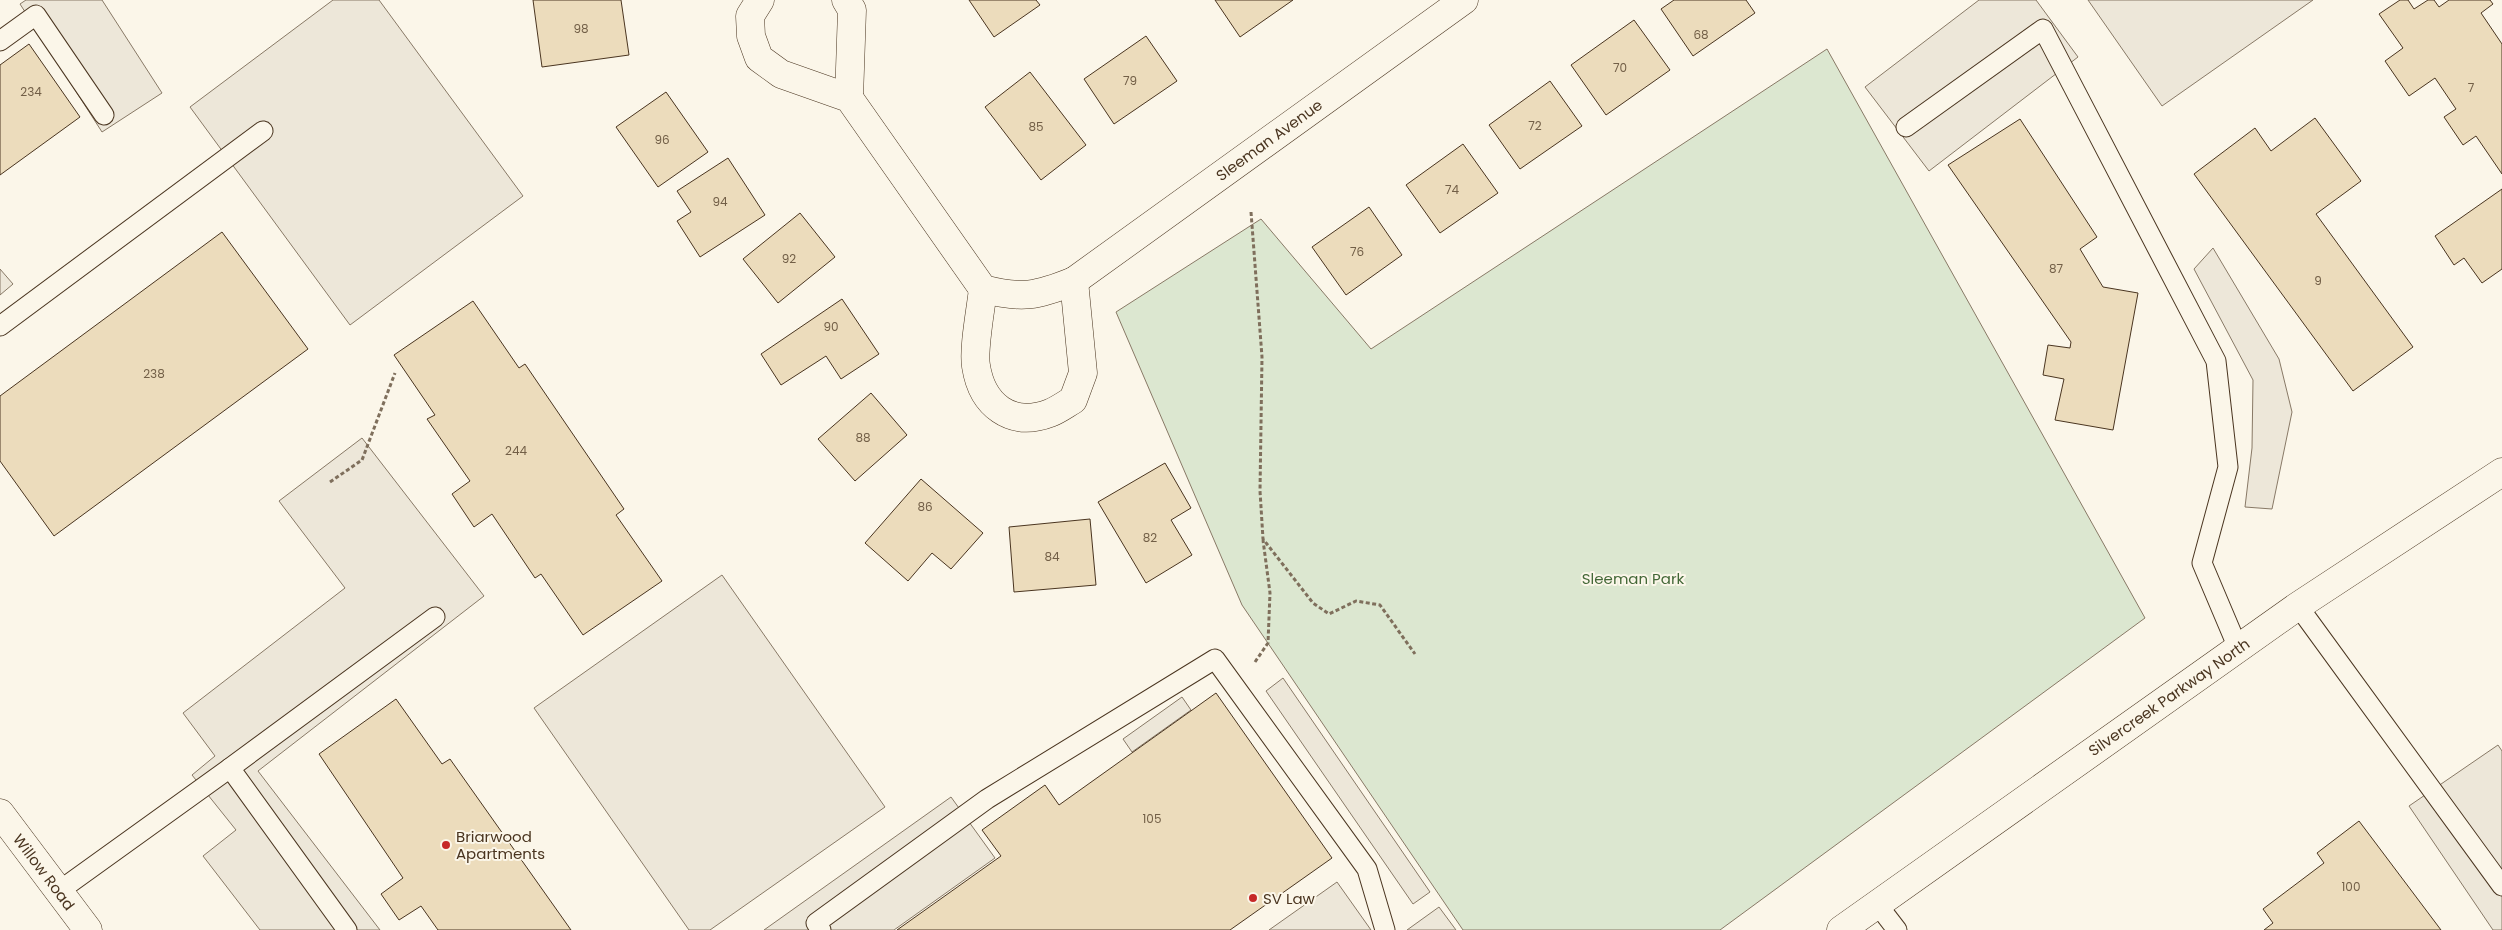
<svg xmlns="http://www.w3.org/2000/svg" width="2502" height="930" font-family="Poppins,sans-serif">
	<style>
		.green { fill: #dce7d0; stroke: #887966 }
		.parking { fill: #ede7d9; stroke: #887966 }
		.building { fill: #ecdcbc; stroke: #4a3520 }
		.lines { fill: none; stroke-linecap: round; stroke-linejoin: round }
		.lane-casing { stroke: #4a3520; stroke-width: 21 }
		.street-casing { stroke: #4a3520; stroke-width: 29 }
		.secondary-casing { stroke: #4a3520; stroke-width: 29 }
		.path { stroke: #7f6f5c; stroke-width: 3; stroke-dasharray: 4 2.5; stroke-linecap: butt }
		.lane { stroke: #fbf6e9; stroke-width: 19 }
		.street { stroke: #fbf6e9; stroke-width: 28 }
		.secondary { stroke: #fbf6e9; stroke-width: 28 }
		.poi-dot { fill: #c62828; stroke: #fbf6e9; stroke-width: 2 }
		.labels { text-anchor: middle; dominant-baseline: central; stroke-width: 4; stroke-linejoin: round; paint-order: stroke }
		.number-label { font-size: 12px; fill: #725f47 }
		.street-label { font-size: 15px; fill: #4a3520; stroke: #fbf6e9 }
		.park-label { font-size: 15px; fill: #436837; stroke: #fbf6e9 }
		.poi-label { font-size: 15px; fill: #4a3520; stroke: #fbf6e9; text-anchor: start }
	</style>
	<rect width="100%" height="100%" fill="#fbf6e9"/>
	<polygon class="green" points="1827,49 2145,618 1720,930 1463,930 1242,605 1116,312 1261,219 1371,349"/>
	<g class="parking">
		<polygon points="26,0 102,0 162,93 102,132 20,4"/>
		<polygon points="333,0 379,0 523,196 350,325 190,107"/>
		<polygon points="1979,0 2036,0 2078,57 1929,171 1865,87"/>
		<polygon points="2088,0 2313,0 2162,106"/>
		<polygon points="2213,248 2279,359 2292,412 2272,509 2245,507 2252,448 2253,380 2194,269"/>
		<polygon points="0,269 13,284 0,295"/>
		<polygon points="362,438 484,596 258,771 380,930 260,930 203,856 236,830 192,775 215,756 183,713 345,588 279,501"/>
		<polygon points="722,575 885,807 710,930 689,930 534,708"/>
		<polygon points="1283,678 1430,892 1413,904 1266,691"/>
		<polygon points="1182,697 1191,710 1132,752 1123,739"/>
		<polygon points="2498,745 2502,751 2502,930 2493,930 2409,806"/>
		<polygon points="951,797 995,858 894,930 764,930"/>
		<polygon points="1337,882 1371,930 1269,930"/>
		<polygon points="1439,907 1456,930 1407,930"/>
	</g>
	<g class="building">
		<polygon points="533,0 621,0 629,55 542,67"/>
		<polygon points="969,0 1036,0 1040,5 994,37"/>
		<polygon points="1215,0 1293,0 1240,37"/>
		<polygon points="1674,0 1746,0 1755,13 1693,56 1661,9"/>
		<polygon points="2400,0 2408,0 2414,9 2428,0 2434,0 2439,7 2449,0 2490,0 2493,4 2481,13 2502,44 2502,174 2476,136 2463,145 2444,117 2456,109 2435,78 2409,96 2385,61 2403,48 2379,14"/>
		<polygon points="1634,20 1670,70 1606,115 1571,65"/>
		<polygon points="1146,36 1177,81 1114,124 1084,79"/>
		<polygon points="29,44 80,117 0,175 0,65"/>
		<polygon points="1030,72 1086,145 1041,180 985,107"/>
		<polygon points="1550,81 1582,126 1520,169 1489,125"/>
		<polygon points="666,92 708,152 658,187 616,127"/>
		<polygon points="2315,118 2361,181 2316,214 2413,347 2353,391 2194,174 2255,128 2271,151"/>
		<polygon points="2020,119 2097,237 2080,249 2103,287 2138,293 2113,430 2055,420 2064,379 2043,375 2048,345 2070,348 2071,342 1948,165"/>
		<polygon points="1463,144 1498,193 1440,233 1406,185"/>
		<polygon points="728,158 765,215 700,257 677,221 691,212 677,191"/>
		<polygon points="2502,189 2502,269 2482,283 2464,258 2454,265 2435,236"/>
		<polygon points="1369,207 1402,255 1346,295 1312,247"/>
		<polygon points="800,213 835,257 778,303 743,259"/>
		<polygon points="222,232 308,349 54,536 0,461 0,396"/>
		<polygon points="842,299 879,354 841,379 826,356 781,385 761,354"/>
		<polygon points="473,301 519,368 525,364 624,509 616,515 662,581 583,635 541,574 535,578 492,514 474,527 452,494 470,481 427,419 435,415 394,355"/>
		<polygon points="871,393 907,435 855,481 818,439"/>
		<polygon points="1165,463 1191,508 1171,520 1192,555 1146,583 1098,502"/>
		<polygon points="921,479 983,533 951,569 932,553 908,581 865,543"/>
		<polygon points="1090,519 1096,585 1014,592 1009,527"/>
		<polygon points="1216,693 1332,858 1230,930 897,930 1001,856 982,830 1045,785 1059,805"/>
		<polygon points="396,699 442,764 450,759 571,930 438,930 421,906 399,920 381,894 403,878 319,754"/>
		<polygon points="2359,821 2441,930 2264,930 2273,923 2263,909 2324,863 2317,853"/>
	</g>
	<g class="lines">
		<defs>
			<g id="lane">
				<polyline points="0,41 36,15 104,115"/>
				<polyline points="1906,127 2043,29 2216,361 2228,467 2202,563 2238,648"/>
				<polyline points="0,326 263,131"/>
				<polyline points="2298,606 2502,886"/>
				<polyline points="59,891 230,768"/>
				<polyline points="1877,904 1897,930"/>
				<polyline points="347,930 230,768 435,617"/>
				<polyline points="821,930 816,923 987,799 1215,659 1367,869 1385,930"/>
			</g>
			<g id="street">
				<path d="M760,0L750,16L751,36L759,58L781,74L849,98L983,289C1022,299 1037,296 1074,281L1464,0"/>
				<polyline points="846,0 852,10 849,98"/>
				<path d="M983,289C981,308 973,349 976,366C982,405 1011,428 1050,413C1058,410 1066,404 1073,400L1083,373L1074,281"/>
			</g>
			<g id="secondary">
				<polyline points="0,813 88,930"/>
				<polyline points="1841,930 2298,606 2502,472"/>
			</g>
		</defs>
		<use href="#lane" class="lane-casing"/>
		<use href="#street" class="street-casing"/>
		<use href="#secondary" class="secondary-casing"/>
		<g class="path">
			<polyline points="1251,212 1262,357 1260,491 1263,539 1313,603 1329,614 1356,601 1380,605 1415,654"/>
			<polyline points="330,482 362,460 395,373"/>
			<polyline points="1255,662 1268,643 1270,593 1263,540"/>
		</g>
		<use href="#lane" class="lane"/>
		<use href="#street" class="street"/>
		<use href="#secondary" class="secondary"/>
	</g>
	<g class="poi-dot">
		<circle cx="446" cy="845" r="5"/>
		<circle cx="1253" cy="898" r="5"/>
	</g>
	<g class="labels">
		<g class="number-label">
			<text x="581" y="28">98</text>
			<text x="1701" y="34">68</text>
			<text x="1620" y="67">70</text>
			<text x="1130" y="80">79</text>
			<text x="2471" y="87">7</text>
			<text x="31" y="91">234</text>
			<text x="1535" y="125">72</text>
			<text x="1036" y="126">85</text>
			<text x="662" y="139">96</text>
			<text x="1452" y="189">74</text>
			<text x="720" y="201">94</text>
			<text x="1357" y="251">76</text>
			<text x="789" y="258">92</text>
			<text x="2056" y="268">87</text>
			<text x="2318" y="280">9</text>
			<text x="831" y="326">90</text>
			<text x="154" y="373">238</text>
			<text x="863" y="437">88</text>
			<text x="516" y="450">244</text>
			<text x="925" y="506">86</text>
			<text x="1150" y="537">82</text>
			<text x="1052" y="556">84</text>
			<text x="1152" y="818">105</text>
			<text x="2351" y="886">100</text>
		</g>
		<g class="street-label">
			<text transform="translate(1269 140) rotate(-36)">Sleeman Avenue</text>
			<text transform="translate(2169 697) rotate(-35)">Silvercreek Parkway North</text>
			<text transform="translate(44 872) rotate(53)">Willow Road</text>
		</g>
		<g class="park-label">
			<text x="1633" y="578">Sleeman Park</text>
		</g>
		<g class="poi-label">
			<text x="456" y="836">Briarwood<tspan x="456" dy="17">Apartments</tspan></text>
			<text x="1263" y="898">SV Law</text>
		</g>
	</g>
</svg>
